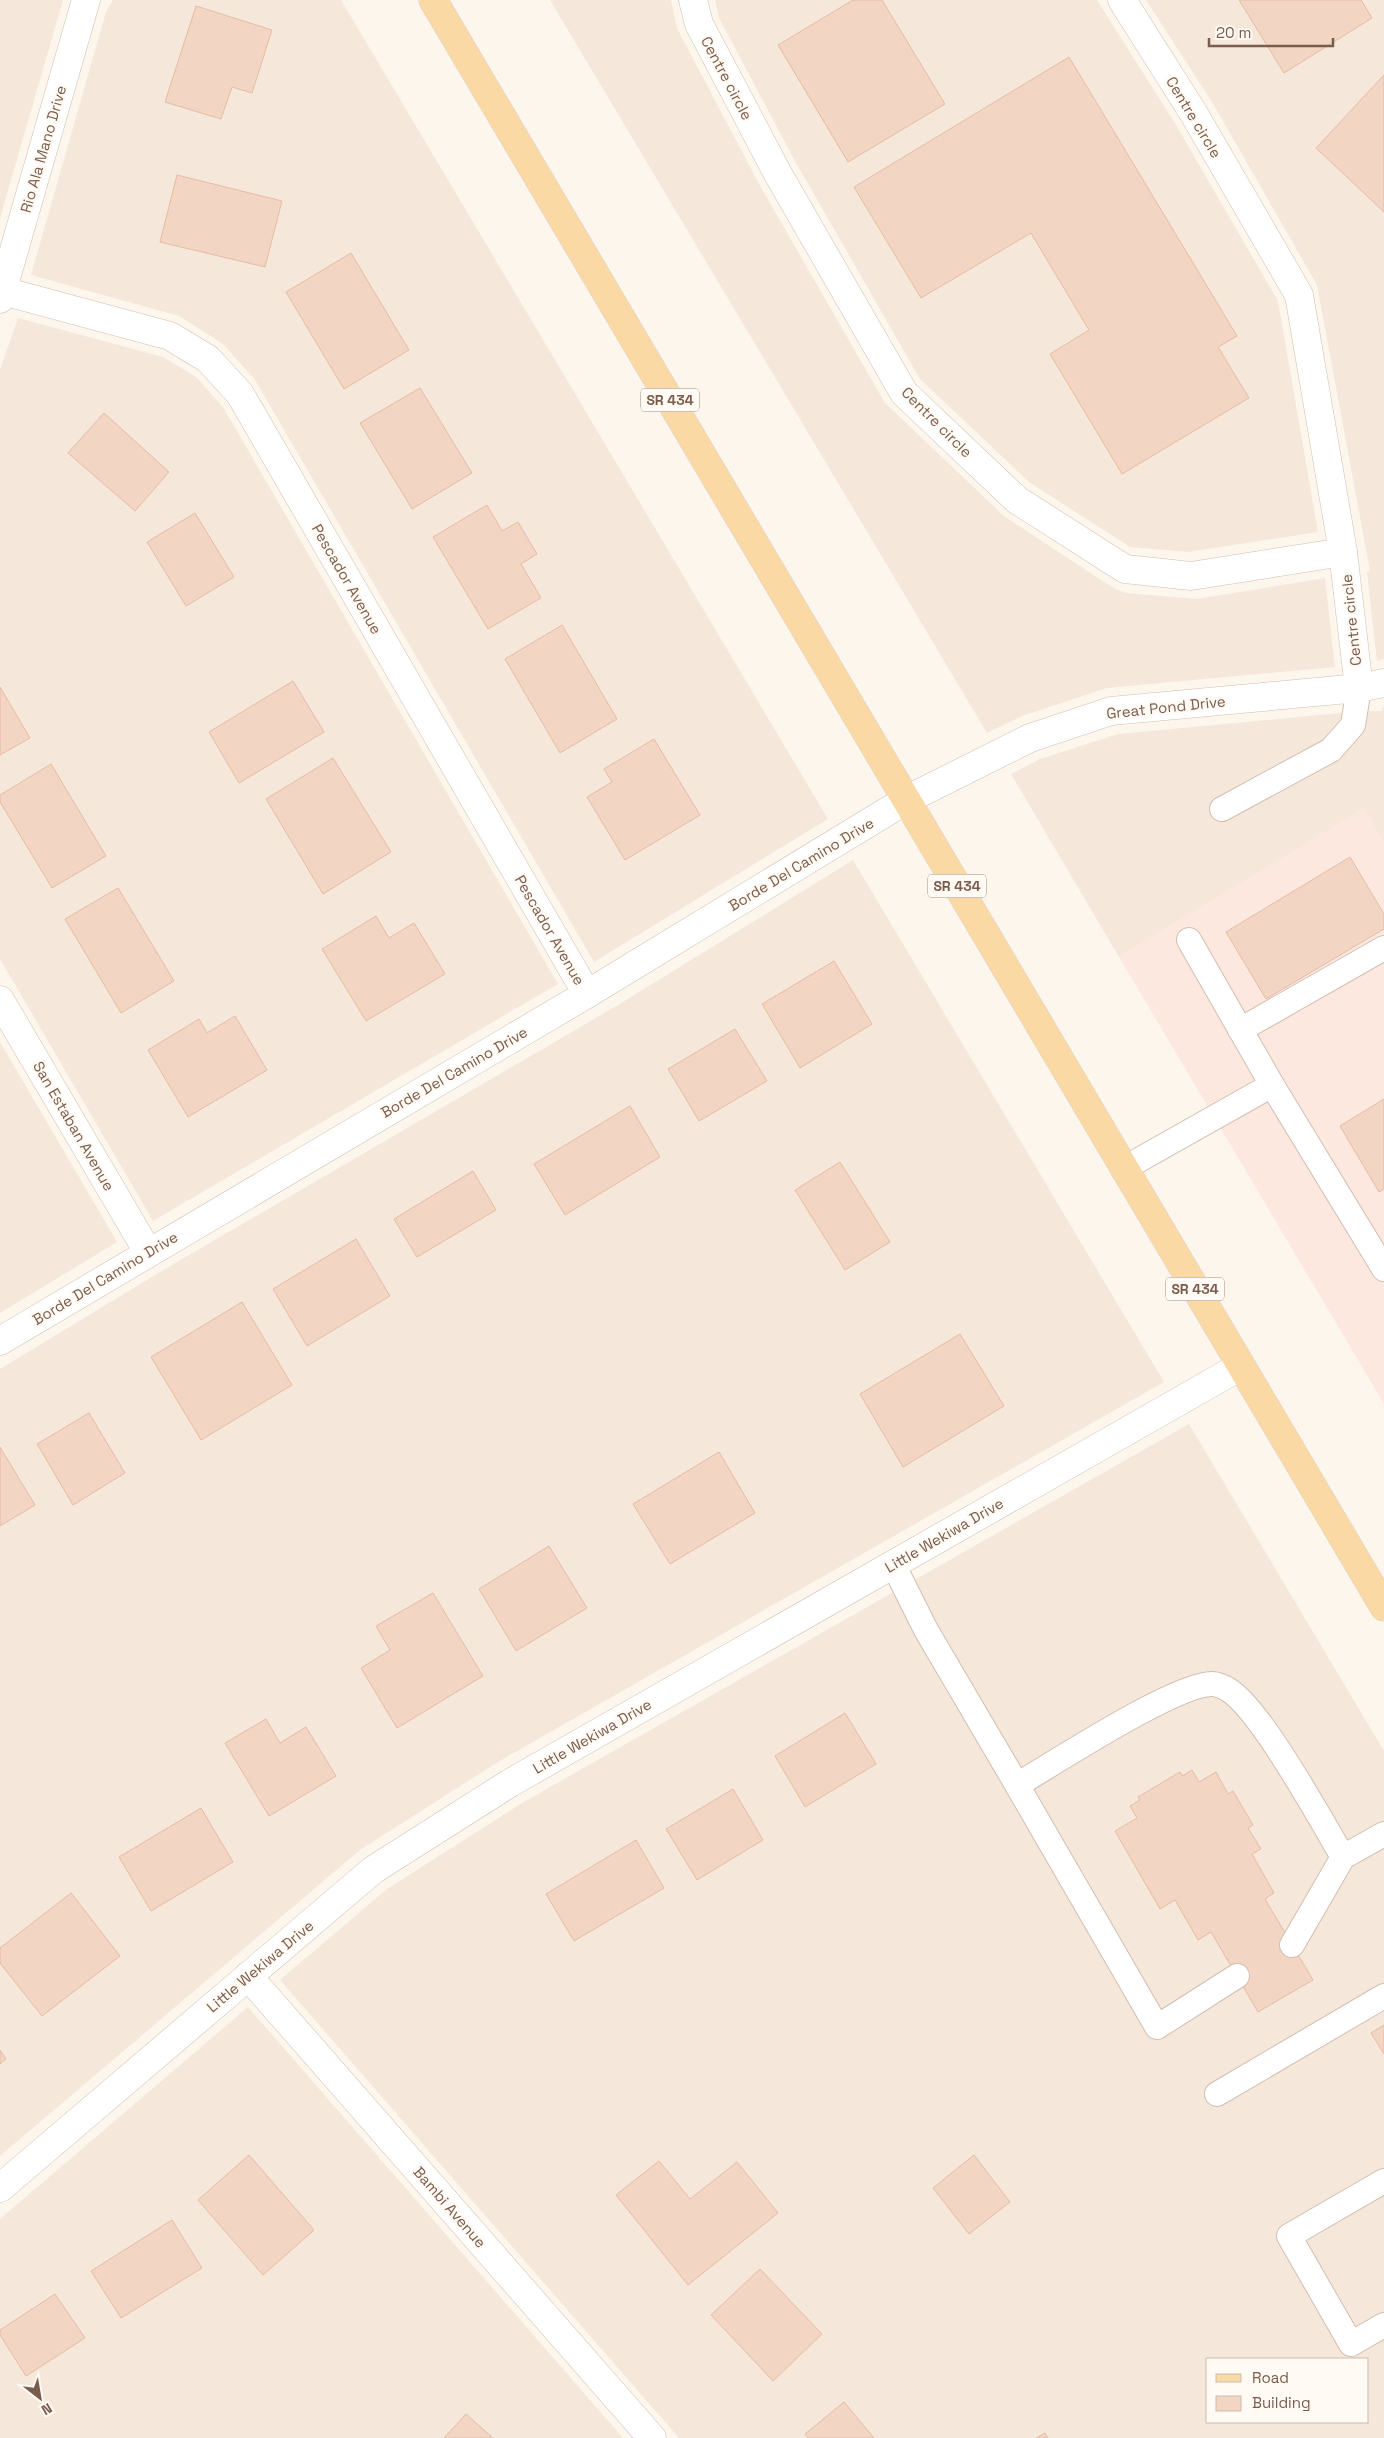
<svg xmlns="http://www.w3.org/2000/svg" width="1384" height="2438" font-family="'Space Grotesk',sans-serif">
	<style>
		.residential { fill: #f5e8da; fill-rule: evenodd }
		.commercial { fill: #fde8e0 }
		.building { fill: #f3d5c3; stroke: #e6bba3 }
		.lines { fill: none; stroke-linecap: round; stroke-linejoin: round }
		.lane-casing { stroke: #d1beb0; stroke-width: 26 }
		.street-casing { stroke: #d1beb0; stroke-width: 29 }
		.primary-casing { stroke: #dad1cd; stroke-width: 29 }
		.lane { stroke: #fff; stroke-width: 24 }
		.street { stroke: #fff; stroke-width: 28 }
		.primary { stroke: #fbd9a5; stroke-width: 28 }
		.labels { text-anchor: middle; dominant-baseline: central; stroke-width: 5; stroke-linejoin: round; paint-order: stroke }
		.shield { fill: #fffaf3; stroke: #a28b7f; stroke-width: 1 }
		.shield-label { font-size: 14px; font-weight: bold; fill: #7a5c4d }
		.street-label { font-size: 15px; fill: #7a5c4d; stroke: #fffaf3 }
	</style>
	<rect width="100%" height="100%" fill="#fdf6ec"/>
	<g class="residential">
		<polygon points="0,0 63,0 0,218"/>
		<polygon points="113,0 341,0 828,819 594,962 255,380 223,344 179,316 31,275 106,12"/>
		<polygon points="550,0 671,0 677,28 759,184 885,403 1004,516 1115,589 1126,593 1197,599 1325,578 1335,667 1107,688 1022,716 987,733"/>
		<polygon points="715,0 1097,0 1176,125 1278,301 1318,532 1188,552 1130,547 1029,482 920,379 796,163 719,18"/>
		<polygon points="1146,0 1384,0 1384,659 1377,661 1367,572 1370,571 1317,285 1212,102"/>
		<polygon points="18,318 163,357 196,377 223,407 558,984 153,1221 0,959 0,370"/>
		<polygon points="1383,707 1384,707 1384,843 1364,809 1119,957 1011,774 1040,759 1118,734 1362,711 1382,711"/>
		<polygon points="853,860 1164,1382 498,1762 360,1850 0,2156 0,1369 160,1272 618,1005"/>
		<polygon points="0,1042 117,1242 0,1313"/>
		<path d="M1189,1424L1384,1751V2438H679L280,1980L387,1889L522,1803ZM1208,2359H1368V2422H1208Z"/>
		<polygon points="248,2007 623,2438 0,2438 0,2219"/>
	</g>
	<polygon class="commercial" points="1364,808 1384,843 1384,1404 1119,957"/>
	<g class="building">
		<polygon points="853,0 882,0 945,104 848,162 778,45"/>
		<polygon points="1239,0 1361,0 1372,18 1284,73"/>
		<polygon points="196,6 272,30 252,93 232,87 221,119 165,102"/>
		<polygon points="1069,57 1237,336 1218,347 1249,398 1122,474 1050,354 1089,330 1031,233 921,298 854,187"/>
		<polygon points="1384,75 1384,212 1316,148"/>
		<polygon points="177,175 282,201 265,267 160,242"/>
		<polygon points="351,253 409,350 344,389 286,292"/>
		<polygon points="420,388 472,473 412,509 360,423"/>
		<polygon points="104,413 169,472 135,511 68,453"/>
		<polygon points="487,505 502,531 518,522 537,554 521,564 541,598 488,629 433,537"/>
		<polygon points="195,513 234,577 186,606 147,542"/>
		<polygon points="562,625 617,719 560,753 505,659"/>
		<polygon points="293,681 324,732 239,783 209,732"/>
		<polygon points="0,687 30,738 0,755"/>
		<polygon points="654,739 700,815 625,860 587,797 612,782 604,769"/>
		<polygon points="333,758 391,852 323,894 266,799"/>
		<polygon points="51,764 106,856 52,888 0,802 0,795"/>
		<polygon points="1350,857 1384,914 1384,929 1266,999 1226,932"/>
		<polygon points="118,888 174,981 121,1013 65,919"/>
		<polygon points="376,916 389,938 414,923 445,974 366,1021 322,949"/>
		<polygon points="834,961 872,1024 800,1068 762,1004"/>
		<polygon points="235,1016 267,1070 188,1117 148,1050 199,1019 207,1033"/>
		<polygon points="735,1029 767,1081 699,1121 668,1069"/>
		<polygon points="1384,1099 1384,1189 1379,1192 1340,1126"/>
		<polygon points="630,1106 660,1157 565,1215 534,1164"/>
		<polygon points="840,1162 890,1242 845,1270 795,1190"/>
		<polygon points="473,1171 496,1210 417,1257 394,1219"/>
		<polygon points="356,1239 390,1296 307,1346 273,1289"/>
		<polygon points="242,1302 292,1385 201,1440 151,1357"/>
		<polygon points="960,1334 1004,1406 903,1467 860,1394"/>
		<polygon points="89,1413 125,1473 73,1505 37,1444"/>
		<polygon points="0,1447 35,1505 0,1526"/>
		<polygon points="719,1452 755,1513 670,1564 633,1504"/>
		<polygon points="549,1546 587,1608 516,1651 479,1589"/>
		<polygon points="433,1593 483,1676 397,1728 361,1668 390,1650 376,1626"/>
		<polygon points="845,1713 876,1764 805,1807 775,1756"/>
		<polygon points="266,1719 280,1743 306,1727 336,1776 269,1816 225,1743"/>
		<polygon points="1192,1770 1199,1782 1216,1772 1228,1794 1233,1791 1253,1825 1248,1828 1261,1849 1252,1854 1274,1893 1265,1899 1313,1980 1258,2012 1211,1932 1198,1940 1175,1900 1160,1909 1115,1831 1137,1818 1130,1806 1140,1800 1138,1797 1180,1772 1182,1776"/>
		<polygon points="733,1789 763,1840 697,1880 666,1829"/>
		<polygon points="201,1808 233,1862 151,1911 119,1857"/>
		<polygon points="636,1840 664,1888 574,1941 546,1894"/>
		<polygon points="71,1893 120,1956 42,2016 0,1963 0,1948"/>
		<polygon points="1384,2025 1384,2054 1371,2033"/>
		<polygon points="0,2050 6,2059 0,2064"/>
		<polygon points="249,2155 314,2230 263,2275 198,2200"/>
		<polygon points="974,2155 1010,2202 969,2234 933,2188"/>
		<polygon points="659,2161 690,2199 737,2162 778,2213 688,2285 616,2195"/>
		<polygon points="172,2220 202,2268 121,2318 91,2271"/>
		<polygon points="760,2269 822,2334 773,2381 711,2315"/>
		<polygon points="55,2294 85,2338 26,2376 0,2335 0,2330"/>
		<polygon points="844,2402 874,2438 808,2438 805,2434"/>
		<polygon points="466,2414 493,2438 444,2438"/>
		<polygon points="1045,2433 1048,2438 1036,2438"/>
	</g>
	<g class="lines">
		<defs>
			<g id="lane">
				<polyline points="1222,809 1331,750 1353,725 1359,688"/>
				<polyline points="1240,1030 1384,948"/>
				<polyline points="1272,1085 1384,1269"/>
				<polyline points="1123,1169 1272,1085 1189,940"/>
				<path d="M893,1564L926,1630L1017,1785C1053,1764 1178,1682 1213,1684C1216,1684 1224,1687 1227,1689C1259,1706 1322,1822 1343,1857L1384,1834"/>
				<polyline points="1017,1785 1157,2027 1237,1976"/>
				<polyline points="1292,1945 1343,1857"/>
				<polyline points="1217,2094 1384,1996"/>
				<polyline points="1384,2181 1289,2236 1351,2344 1384,2325"/>
			</g>
			<g id="street">
				<polyline points="693,0 699,24 778,174 904,393 1017,500 1125,569 1191,576 1343,552"/>
				<polyline points="1122,0 1194,114 1299,295 1343,552 1359,688"/>
				<polyline points="3,291 170,336 208,359 240,394 587,994"/>
				<polyline points="0,299 86,0"/>
				<polyline points="0,1000 148,1252"/>
				<polyline points="0,1341 587,994 906,800 1030,738 1111,711 1359,688 1384,683"/>
				<polyline points="248,1976 652,2438"/>
				<polyline points="0,2188 373,1870 510,1783 1241,1366"/>
			</g>
			<polyline id="primary" points="433,0 1384,1607"/>
		</defs>
		<use href="#lane" class="lane-casing"/>
		<use href="#street" class="street-casing"/>
		<use href="#primary" class="primary-casing"/>
		<use href="#lane" class="lane"/>
		<use href="#street" class="street"/>
		<use href="#primary" class="primary"/>
	</g>
	<g class="labels">
		<g class="shield">
			<rect x="641" y="388.5" width="58" height="23" rx="4"/>
			<rect x="928" y="874.5" width="58" height="23" rx="4"/>
			<rect x="1166" y="1277.5" width="58" height="23" rx="4"/>
		</g>
		<g class="shield-label">
			<text x="670" y="400">SR 434</text>
			<text x="957" y="886">SR 434</text>
			<text x="1195" y="1289">SR 434</text>
		</g>
		<g class="street-label">
			<text transform="translate(727 78) rotate(62)">Centre circle</text>
			<text transform="translate(1194 117) rotate(59)">Centre circle</text>
			<text transform="translate(43 149) rotate(-74)">Rio Ala Mano Drive</text>
			<text transform="translate(937 422) rotate(45)">Centre circle</text>
			<text transform="translate(347 579) rotate(60)">Pescador Avenue</text>
			<text transform="translate(1351 620) rotate(-96)">Centre circle</text>
			<text transform="translate(1166 707) rotate(-6)">Great Pond Drive</text>
			<text transform="translate(801 864) rotate(-31)">Borde Del Camino Drive</text>
			<text transform="translate(550 930) rotate(60)">Pescador Avenue</text>
			<text transform="translate(454 1072) rotate(-30)">Borde Del Camino Drive</text>
			<text transform="translate(74 1126) rotate(60)">San Estaban Avenue</text>
			<text transform="translate(105 1278) rotate(-31)">Borde Del Camino Drive</text>
			<text transform="translate(944 1535) rotate(-30)">Little Wekiwa Drive</text>
			<text transform="translate(592 1736) rotate(-30)">Little Wekiwa Drive</text>
			<text transform="translate(260 1966) rotate(-40)">Little Wekiwa Drive</text>
			<text transform="translate(450 2207) rotate(49)">Bambi Avenue</text>
		</g>
	</g>
	<rect x="1206" y="2358" width="162" height="65" fill="#fffaf3" stroke="#cabbb1"/>
	<rect x="1216" y="2374" width="25" height="8" fill="#fbd9a5" stroke="#cabbb1"/>
	<text x="1252" y="2383" font-size="15" fill="#7a5c4d">Road</text>
	<rect x="1216" y="2396" width="25" height="15" fill="#f3d5c3" stroke="#cabbb1"/>
	<text x="1252" y="2408" font-size="15" fill="#7a5c4d">Building</text>
	<g transform="translate(40 2398) rotate(149)" stroke="#fffaf3" stroke-width="4" paint-order="stroke">
	<path d="M0-4L9 19L0 12L-9 19Z" fill="#7a5c4d"/>
	<text y="-8" font-size="14" font-weight="bold" text-anchor="middle" fill="#7a5c4d">N</text>
	</g>
	<path d="M1209 38v8h124v-8" fill="none" stroke="#7a5c4d" stroke-width="2.5"/>
	<text x="1216" y="38" font-size="15" fill="#7a5c4d" stroke="#fffaf3" stroke-width="4" paint-order="stroke">20 m</text>
</svg>
